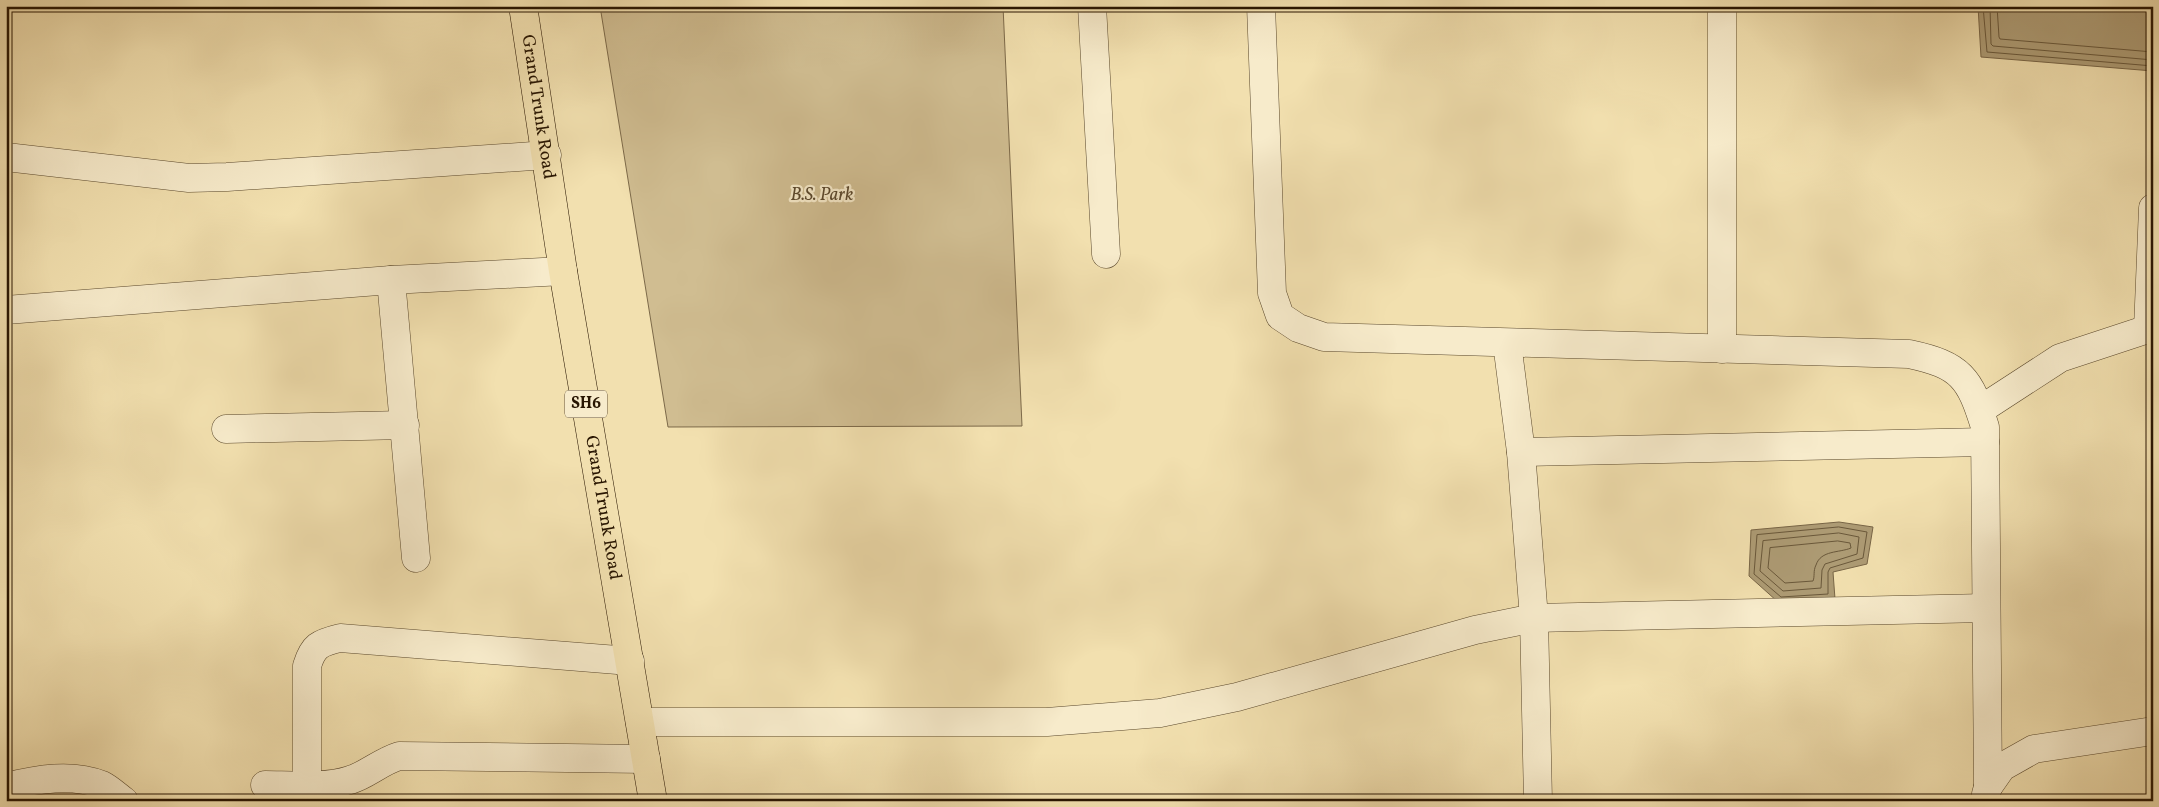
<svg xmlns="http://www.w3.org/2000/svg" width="2159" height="807" font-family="Vollkorn,serif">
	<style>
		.green { fill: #d0bd91; stroke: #7c6949 }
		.water { fill: #ad9b74; stroke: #786546 }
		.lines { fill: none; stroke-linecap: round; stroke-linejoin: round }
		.shore { stroke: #6a583a; stroke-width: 1 }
		.minor-casing { stroke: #5a482c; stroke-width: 29 }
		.major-casing { stroke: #281501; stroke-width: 29 }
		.minor { stroke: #f7ebcb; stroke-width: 28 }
		.major { stroke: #f2e0af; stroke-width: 28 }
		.labels { text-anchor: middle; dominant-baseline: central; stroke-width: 4.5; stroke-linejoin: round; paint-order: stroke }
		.shield { fill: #f7ebcb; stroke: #66553e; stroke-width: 1 }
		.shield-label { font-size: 16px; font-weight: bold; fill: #281501 }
		.street-label { font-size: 18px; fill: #281501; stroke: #f7ebcb }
		.park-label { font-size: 18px; font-style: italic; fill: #5a472c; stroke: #f7ebcb }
	</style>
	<rect width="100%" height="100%" fill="#f2e0af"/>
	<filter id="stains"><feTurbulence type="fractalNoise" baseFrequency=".004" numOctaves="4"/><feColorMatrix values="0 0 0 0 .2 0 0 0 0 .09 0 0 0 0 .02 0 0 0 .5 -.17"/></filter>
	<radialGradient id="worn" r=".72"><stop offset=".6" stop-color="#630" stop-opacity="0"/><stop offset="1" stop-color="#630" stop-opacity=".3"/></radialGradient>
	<polygon class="green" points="600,6 1003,6 1022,426 668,427"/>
	<g class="water">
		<polygon points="1978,6 2153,6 2153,71 1981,57"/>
		<polygon points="1839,522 1873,527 1867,564 1833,572 1835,599 1778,602 1749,576 1751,530"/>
	</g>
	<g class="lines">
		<g class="shore">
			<polyline points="1983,6 1987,52 2153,66"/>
			<polyline points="1990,6 1991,44 1993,46 2153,60"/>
			<polyline points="1997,6 1999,37 2000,39 2153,52"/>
			<polygon points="1839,527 1867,532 1863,558 1830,568 1828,572 1828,594 1781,597 1754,574 1757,535"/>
			<polygon points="1839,533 1859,537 1857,554 1825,564 1822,570 1821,588 1783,591 1760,571 1763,541"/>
			<path d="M1838,541L1850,543L1851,548C1839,553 1821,550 1816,565C1813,571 1815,576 1813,581L1785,583L1768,568L1770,548Z"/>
		</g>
		<defs>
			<g id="minor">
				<polyline points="1092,6 1106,254"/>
				<path d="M1261,6L1272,293L1280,316L1298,328L1324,337L1909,354C1961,365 1970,378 1985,427L1988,787"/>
				<polyline points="1722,6 1722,349"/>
				<polyline points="6,157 189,178 227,177 547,155"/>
				<polyline points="391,280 416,558"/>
				<polyline points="6,310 391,280 563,271"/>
				<polyline points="2148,329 2153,208"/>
				<polyline points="1507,343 1521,452 1534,618 1538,801"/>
				<polyline points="1980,410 2060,358 2148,329 2153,322"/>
				<polyline points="226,429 405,425"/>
				<polyline points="1521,452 1985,442"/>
				<polyline points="640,722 1047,722 1160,713 1237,697 1475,630 1534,618 1986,608"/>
				<path d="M307,784V666C313,646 319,643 340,638L630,661"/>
				<path d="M265,785C290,785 326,788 350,780C367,775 380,762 399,756L646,759"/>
				<path d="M6,787C37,779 72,773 102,785C110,789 117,796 124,801"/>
				<polyline points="1986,794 1988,787 2002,767 2034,749 2153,731"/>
			</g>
			<g id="major">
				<path id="s1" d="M523,6L563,271L653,801"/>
			</g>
		</defs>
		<use href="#minor" class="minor-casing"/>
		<use href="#major" class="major-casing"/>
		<use href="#minor" class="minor"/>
		<use href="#major" class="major"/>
	</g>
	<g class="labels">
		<rect class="shield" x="565" y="390.5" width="42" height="27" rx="4"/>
		<g class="shield-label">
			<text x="586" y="404">SH6</text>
		</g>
		<g class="street-label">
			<text stroke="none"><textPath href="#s1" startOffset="102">Grand Trunk Road</textPath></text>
			<text stroke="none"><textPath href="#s1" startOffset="508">Grand Trunk Road</textPath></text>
		</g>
		<g class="park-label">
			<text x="822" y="195">B.S. Park</text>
		</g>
	</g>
	<rect width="2159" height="807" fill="none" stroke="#f2e0af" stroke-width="25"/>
	<rect x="8" y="8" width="2144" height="792" fill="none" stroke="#281501" stroke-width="2.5"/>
	<rect x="12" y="12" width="2134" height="782" fill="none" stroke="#281501"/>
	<rect width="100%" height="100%" filter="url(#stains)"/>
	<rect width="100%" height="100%" fill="url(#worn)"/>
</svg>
